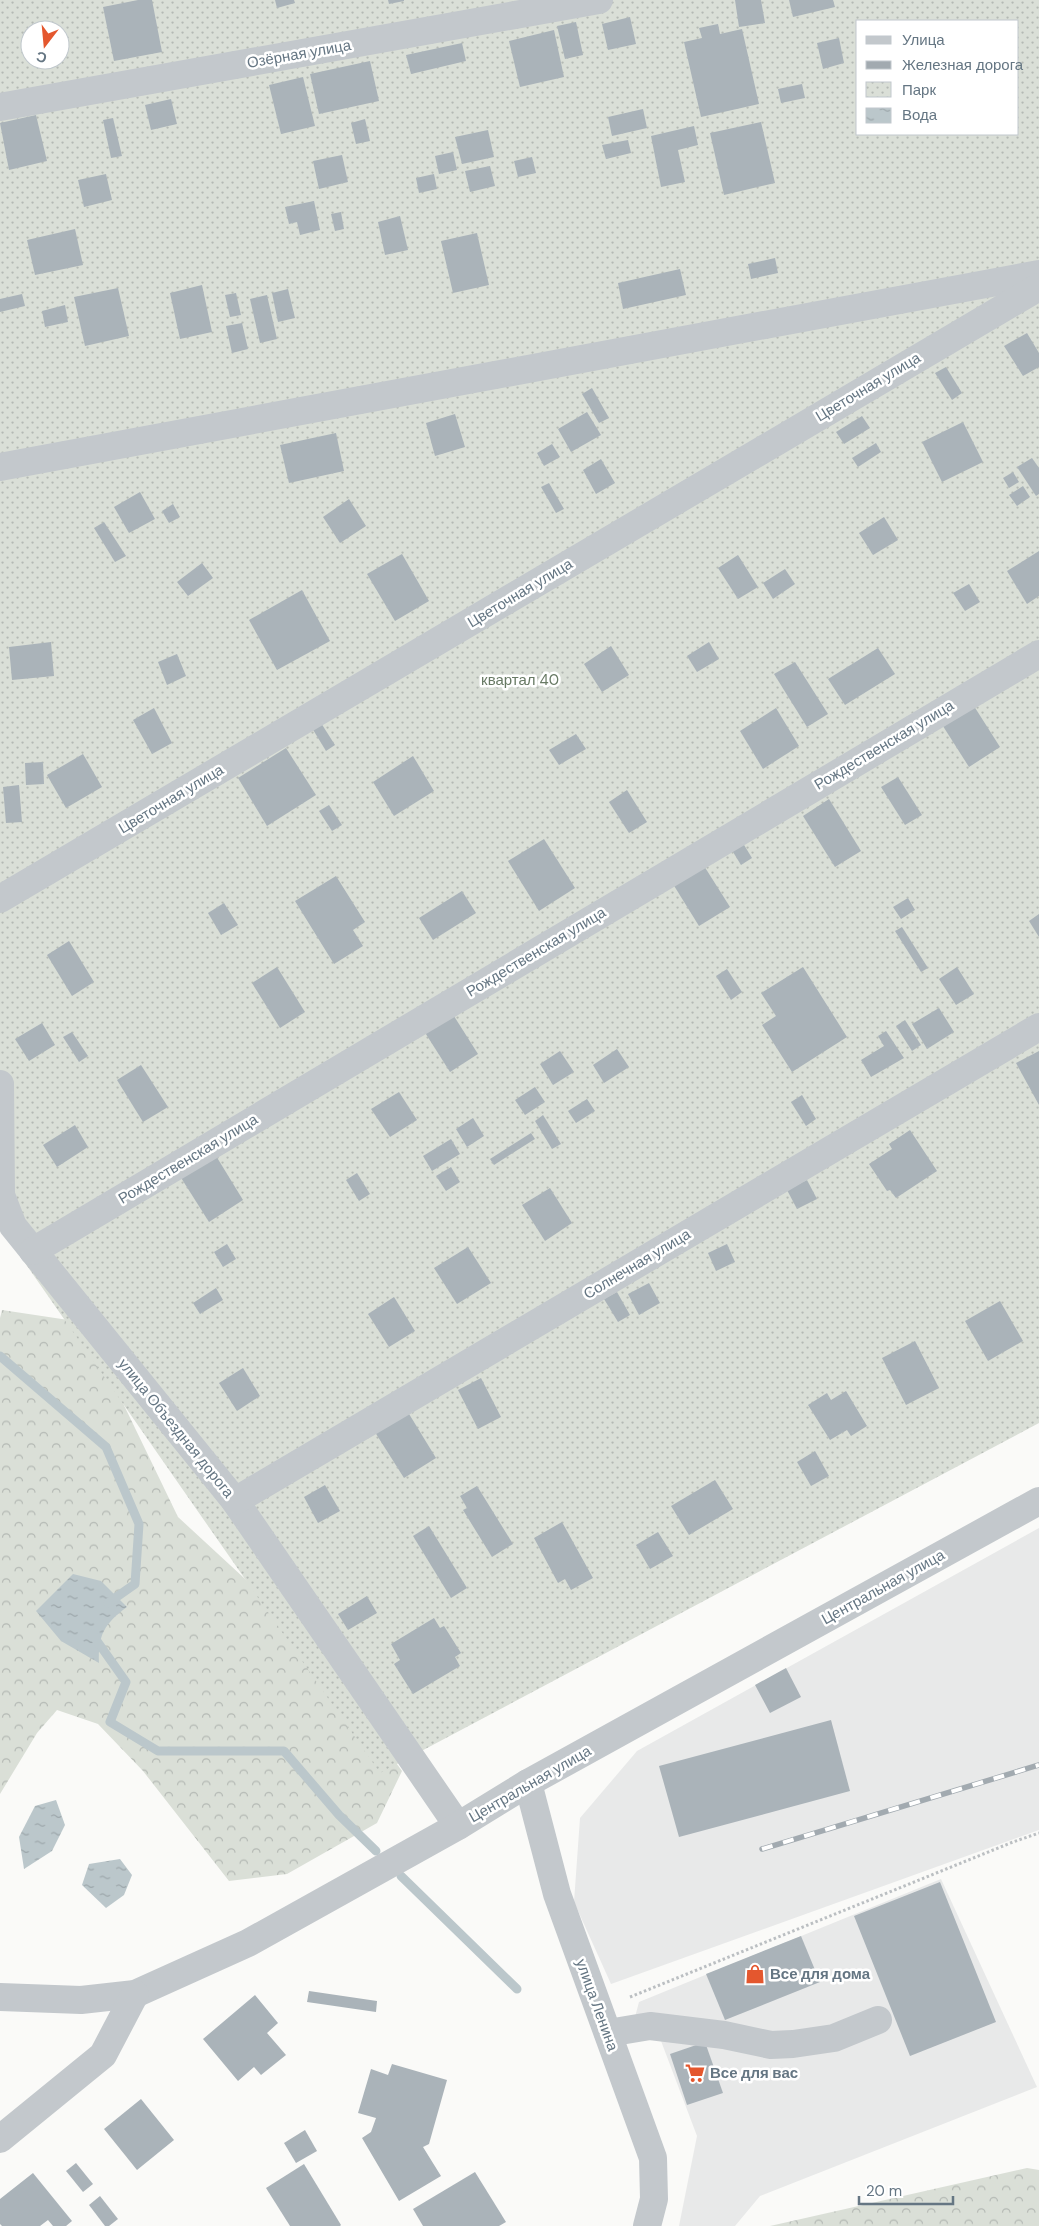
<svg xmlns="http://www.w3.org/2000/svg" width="1039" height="2226" font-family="'DM Sans',sans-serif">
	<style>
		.built { fill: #e8e9e9 }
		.forest { fill: url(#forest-crowns) }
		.park { fill: url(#park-dots); fill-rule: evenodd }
		.water { fill: url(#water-ripples) }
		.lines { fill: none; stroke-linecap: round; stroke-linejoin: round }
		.stream { stroke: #bbc7cb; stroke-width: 9 }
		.building { fill: #aab3b9 }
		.path { stroke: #bbbfc2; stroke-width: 3; stroke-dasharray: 2.5 2.5; stroke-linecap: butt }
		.minor { stroke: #c3c8cc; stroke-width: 28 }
		.rail-casing { stroke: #a2aab0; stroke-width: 5.5 }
		.rail { stroke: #fff; stroke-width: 4; stroke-dasharray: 11; stroke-linecap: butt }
		.labels { text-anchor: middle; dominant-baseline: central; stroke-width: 5; stroke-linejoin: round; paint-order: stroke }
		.street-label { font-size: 15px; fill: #657683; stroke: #fff }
		.park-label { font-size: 15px; fill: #687a64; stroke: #fff }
		.poi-label { font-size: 15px; font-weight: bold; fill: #657683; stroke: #fff; text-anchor: start }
	</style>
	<defs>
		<pattern id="forest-crowns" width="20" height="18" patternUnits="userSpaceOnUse" patternTransform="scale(1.25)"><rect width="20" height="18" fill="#dadfd7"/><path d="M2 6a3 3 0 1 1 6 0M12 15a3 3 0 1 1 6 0" fill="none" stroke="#b4b9b4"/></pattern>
		<pattern id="park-dots" width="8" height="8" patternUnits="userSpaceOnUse" patternTransform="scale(1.25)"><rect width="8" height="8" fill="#dadfd7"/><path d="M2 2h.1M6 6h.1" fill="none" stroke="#b4b9b4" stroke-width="1.8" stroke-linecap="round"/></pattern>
		<pattern id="water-ripples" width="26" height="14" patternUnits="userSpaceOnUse" patternTransform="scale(1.25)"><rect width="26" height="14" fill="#bbc7cb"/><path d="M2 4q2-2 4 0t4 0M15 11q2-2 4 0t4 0" fill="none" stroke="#9ca6aa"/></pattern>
	</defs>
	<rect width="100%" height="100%" fill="#fafaf8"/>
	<g class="built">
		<polygon points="1039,1528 1039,1830 611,1984 574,1902 580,1818 637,1751"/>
		<polygon points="941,1879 1037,2087 760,2196 735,2226 679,2226 697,2136 661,2041 631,2032 639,2002"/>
	</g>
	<g class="forest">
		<polygon points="2,1310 75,1321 120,1397 178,1517 297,1627 402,1771 377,1823 287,1874 229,1881 143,1771 98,1724 57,1710 37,1733 0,1794 0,1318"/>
		<polygon points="1027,2168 1039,2170 1039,2226 770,2226"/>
	</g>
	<path class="park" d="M0,0H1039V1423L380,1773L0,1227ZM858,21H1018V134H858ZM30,30H60V60H30Z"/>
	<g class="water">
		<path d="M73,1574L101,1581L127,1607C104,1624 98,1635 99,1663L61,1641L36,1611Z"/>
		<polygon points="56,1800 65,1825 52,1851 24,1869 19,1837 35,1806"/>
		<polygon points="120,1859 132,1875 124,1895 106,1908 82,1885 89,1864"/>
	</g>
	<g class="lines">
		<g class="stream">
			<polyline points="0,1356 106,1447 139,1524 135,1584 108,1603"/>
			<polyline points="92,1634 126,1682 110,1722 158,1751 284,1751 339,1815 376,1851"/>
			<polyline points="401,1876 517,1989"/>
		</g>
	</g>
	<g class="building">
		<polygon points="138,0 152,0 162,52 114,61 103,7"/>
		<polygon points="275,0 294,0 295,3 277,8"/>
		<polygon points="388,0 404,0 404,1 389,4"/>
		<polygon points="735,0 761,0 765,23 739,27"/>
		<polygon points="789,0 833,0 835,7 793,17"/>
		<polygon points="630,17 636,44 608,50 602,24"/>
		<polygon points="576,22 583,55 565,59 557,26"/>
		<polygon points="718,24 720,34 742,29 759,104 701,117 684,42 702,38 699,28"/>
		<polygon points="554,30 564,77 520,87 509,41"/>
		<polygon points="839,38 844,63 823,69 817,43"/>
		<polygon points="462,43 466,61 411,74 406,55"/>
		<polygon points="370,61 379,101 319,114 310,74"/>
		<polygon points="303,77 315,126 281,134 269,85"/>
		<polygon points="802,84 805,98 781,103 778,89"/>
		<polygon points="171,99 177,124 151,130 145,105"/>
		<polygon points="643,109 647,128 612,136 608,117"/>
		<polygon points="36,115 47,161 9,170 0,123"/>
		<polygon points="113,118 122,156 111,158 103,120"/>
		<polygon points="365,119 370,141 356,144 351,123"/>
		<polygon points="761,122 775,183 724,195 710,133"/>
		<polygon points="694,126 698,145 678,150 685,182 661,187 651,136"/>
		<polygon points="488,130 494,157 462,164 455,137"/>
		<polygon points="628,140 631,153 606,159 602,145"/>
		<polygon points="453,152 457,170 439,174 435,156"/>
		<polygon points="342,155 348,182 319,189 313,161"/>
		<polygon points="532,157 536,173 518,177 514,161"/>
		<polygon points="490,166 495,186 470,192 465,171"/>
		<polygon points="106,174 112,200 84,207 78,180"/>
		<polygon points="434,174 437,189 419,193 416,178"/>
		<polygon points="314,201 320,230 300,235 297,222 289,224 285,207"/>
		<polygon points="341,212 344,229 335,231 331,214"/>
		<polygon points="400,216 408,250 385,255 378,222"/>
		<polygon points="75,229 83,265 35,275 27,240"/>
		<polygon points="477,233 489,285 453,293 441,241"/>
		<polygon points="775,258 778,273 751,279 748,264"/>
		<polygon points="680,269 686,295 623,309 618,283"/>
		<polygon points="202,285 212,332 180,339 170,293"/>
		<polygon points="118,288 129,336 85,346 74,297"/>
		<polygon points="288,289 295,318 278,322 272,293"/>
		<polygon points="236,293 241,315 230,317 225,295"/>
		<polygon points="22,294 25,306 0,312 0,299"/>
		<polygon points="267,295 277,339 260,343 250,299"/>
		<polygon points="65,305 68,322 45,327 42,311"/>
		<polygon points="242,323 248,349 232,353 226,326"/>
		<polygon points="1027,333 1039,353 1039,367 1023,376 1004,346"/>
		<polygon points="946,367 962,393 952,400 935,373"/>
		<polygon points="592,388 609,418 599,423 582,394"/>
		<polygon points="587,412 601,435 571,452 558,429"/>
		<polygon points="455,414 465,447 435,456 426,423"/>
		<polygon points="862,416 870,428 844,444 836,432"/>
		<polygon points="963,422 983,462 942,482 922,442"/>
		<polygon points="336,433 344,471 289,483 280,445"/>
		<polygon points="876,443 881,452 858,467 852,458"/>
		<polygon points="552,444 560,457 544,466 537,453"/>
		<polygon points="1032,458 1039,468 1039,494 1036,496 1017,467"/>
		<polygon points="601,459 615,483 596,494 583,470"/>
		<polygon points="1013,472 1019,482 1009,488 1003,478"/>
		<polygon points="549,483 564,509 556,513 541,487"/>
		<polygon points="1023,486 1030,497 1017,506 1009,495"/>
		<polygon points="140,492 155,519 129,533 114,507"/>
		<polygon points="349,499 366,526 340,543 323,517"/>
		<polygon points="173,504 180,517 169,523 162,511"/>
		<polygon points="884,517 898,540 873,555 859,533"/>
		<polygon points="104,522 126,556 115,562 94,528"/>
		<polygon points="1039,551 1039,596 1027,604 1007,571"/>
		<polygon points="402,554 429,601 395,621 367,574"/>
		<polygon points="738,555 758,587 738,599 718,568"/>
		<polygon points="202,563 213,578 188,596 177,582"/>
		<polygon points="785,569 795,584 773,599 763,583"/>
		<polygon points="969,584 980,602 965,611 953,593"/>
		<polygon points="302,590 330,641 277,670 249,620"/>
		<polygon points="51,642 54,676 12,680 9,647"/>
		<polygon points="709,642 719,659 697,672 687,656"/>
		<polygon points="611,646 629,675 602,692 584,664"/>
		<polygon points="878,648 895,674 845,705 828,679"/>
		<polygon points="177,654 186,676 167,685 158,662"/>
		<polygon points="795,662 828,714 807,727 774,674"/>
		<polygon points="972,703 1000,747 969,767 941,723"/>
		<polygon points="154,708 172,743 152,754 133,720"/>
		<polygon points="776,708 799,746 763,769 740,731"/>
		<polygon points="321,723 335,745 326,751 312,728"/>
		<polygon points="576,734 586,749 559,765 549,750"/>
		<polygon points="286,748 316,795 267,826 238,778"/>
		<polygon points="83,754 102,787 66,808 47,775"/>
		<polygon points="413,756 434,791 394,816 373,782"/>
		<polygon points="43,762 44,784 26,785 25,763"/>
		<polygon points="898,777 922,815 905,825 881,787"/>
		<polygon points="19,785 22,822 6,823 3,787"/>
		<polygon points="627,790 647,822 629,833 609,802"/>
		<polygon points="829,799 861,851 835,867 803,816"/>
		<polygon points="329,805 342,825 332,831 319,811"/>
		<polygon points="544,839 575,888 539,911 508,861"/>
		<polygon points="741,840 752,858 741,865 730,847"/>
		<polygon points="699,858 730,907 699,926 668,876"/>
		<polygon points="336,876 365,922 353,930 363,946 334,964 295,901"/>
		<polygon points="462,891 476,913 433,940 419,918"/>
		<polygon points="908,898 915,910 901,919 893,907"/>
		<polygon points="224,903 238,925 221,935 208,913"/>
		<polygon points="1039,914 1039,937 1029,921"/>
		<polygon points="902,927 928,968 921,972 895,931"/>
		<polygon points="69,941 94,982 72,996 47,955"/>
		<polygon points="277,967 305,1012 280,1028 252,983"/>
		<polygon points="803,967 847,1037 792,1072 762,1025 776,1016 761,993"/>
		<polygon points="957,967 974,994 956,1005 939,979"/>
		<polygon points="727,969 742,992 731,1000 716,976"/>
		<polygon points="939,1008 954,1032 927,1049 912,1024"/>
		<polygon points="452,1013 478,1054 450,1072 424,1031"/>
		<polygon points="905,1020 921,1045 912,1051 896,1026"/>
		<polygon points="42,1023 55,1045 29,1061 15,1039"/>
		<polygon points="886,1031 904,1058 871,1077 861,1060 884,1046 878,1036"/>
		<polygon points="72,1032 88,1056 79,1062 63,1037"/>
		<polygon points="617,1049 629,1067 604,1083 593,1065"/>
		<polygon points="560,1051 574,1072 553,1085 540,1064"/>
		<polygon points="1039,1051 1039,1105 1016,1063"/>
		<polygon points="141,1065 168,1107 143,1122 117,1080"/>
		<polygon points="535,1087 545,1102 525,1115 515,1100"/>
		<polygon points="399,1092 417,1120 390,1137 371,1109"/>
		<polygon points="802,1095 816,1119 806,1126 791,1102"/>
		<polygon points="587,1099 595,1111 576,1123 568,1111"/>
		<polygon points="543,1115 561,1144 552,1149 535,1121"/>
		<polygon points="473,1118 484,1136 467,1147 456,1129"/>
		<polygon points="75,1125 88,1147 57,1167 43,1145"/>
		<polygon points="910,1130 937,1171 896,1198 890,1190 887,1191 869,1164 892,1149 889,1144"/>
		<polygon points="531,1133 535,1139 494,1165 490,1159"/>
		<polygon points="451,1139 460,1154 432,1171 423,1156"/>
		<polygon points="213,1151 243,1200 209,1222 178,1173"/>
		<polygon points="451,1167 460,1182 446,1191 436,1176"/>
		<polygon points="357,1173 370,1194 359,1201 346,1180"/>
		<polygon points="807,1180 817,1199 797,1209 787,1190"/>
		<polygon points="550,1188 572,1223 545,1241 522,1205"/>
		<polygon points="227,1244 236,1259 223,1267 214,1252"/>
		<polygon points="727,1244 735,1262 716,1271 708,1253"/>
		<polygon points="468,1247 491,1283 457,1304 434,1268"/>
		<polygon points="649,1283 660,1303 639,1315 628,1294"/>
		<polygon points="216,1288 223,1300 200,1314 193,1303"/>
		<polygon points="617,1292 630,1315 618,1322 604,1299"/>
		<polygon points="394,1297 415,1331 389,1347 368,1314"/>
		<polygon points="1000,1301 1023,1341 988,1361 965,1321"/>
		<polygon points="915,1341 939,1388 906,1405 882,1358"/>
		<polygon points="243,1368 260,1396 237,1411 219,1383"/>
		<polygon points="481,1378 501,1417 478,1429 458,1390"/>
		<polygon points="846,1391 867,1426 851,1436 847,1430 830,1440 808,1405 827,1393 831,1400"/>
		<polygon points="406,1409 436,1458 404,1478 373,1429"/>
		<polygon points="815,1451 829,1476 811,1486 797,1462"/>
		<polygon points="715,1480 733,1509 689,1535 671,1506"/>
		<polygon points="325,1485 340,1511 318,1523 304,1497"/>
		<polygon points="477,1486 513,1544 492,1557 463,1510 467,1508 460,1496"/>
		<polygon points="562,1522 593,1578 571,1590 565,1579 558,1583 534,1538"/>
		<polygon points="429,1526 467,1588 451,1598 413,1536"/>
		<polygon points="658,1532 673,1556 650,1569 636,1545"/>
		<polygon points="367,1596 377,1613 348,1630 338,1614"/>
		<polygon points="434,1618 440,1628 444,1626 461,1653 455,1657 460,1666 413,1694 394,1664 400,1660 391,1644"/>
		<polygon points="786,1668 801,1697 770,1713 755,1685"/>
		<polygon points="831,1720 850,1791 679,1837 659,1766"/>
		<polygon points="940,1882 996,2022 910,2056 854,1916"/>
		<polygon points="801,1936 820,1982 725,2020 706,1974"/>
		<polygon points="309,1991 377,2001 376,2012 307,2002"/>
		<polygon points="255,1995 278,2023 267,2033 286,2055 261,2075 254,2067 238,2081 203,2039"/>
		<polygon points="705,2042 723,2093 687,2105 670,2054"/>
		<polygon points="392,2064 447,2080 429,2144 423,2147 441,2176 399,2201 362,2138 371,2132 376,2118 358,2113 371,2069 388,2075"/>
		<polygon points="141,2099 174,2140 137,2170 104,2129"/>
		<polygon points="305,2130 317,2151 296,2163 284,2143"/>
		<polygon points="76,2163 93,2184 83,2192 66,2171"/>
		<polygon points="304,2164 341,2225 340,2226 290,2226 266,2188"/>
		<polygon points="475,2172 506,2222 499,2226 423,2226 413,2209"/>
		<polygon points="33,2173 72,2221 66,2226 53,2226 48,2220 40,2226 2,2226 0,2224 0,2199"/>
		<polygon points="100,2196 118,2219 109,2226 105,2226 89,2205"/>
	</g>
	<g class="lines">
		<polyline class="path" points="630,1997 1013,1842 1039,1833"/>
		<g class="minor">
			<polyline points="0,107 599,0"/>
			<polyline points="0,467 1039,274"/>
			<polyline points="0,899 1039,287"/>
			<polyline points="0,1084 1,1195 13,1226 235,1501 458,1826"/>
			<polyline points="33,1251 1039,654"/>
			<polyline points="235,1501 1039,1027"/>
			<polyline points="528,1783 557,1894 653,2158 654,2199 647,2226"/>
			<polyline points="0,1997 81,2000 135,1994 248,1943 458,1826 528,1783 1039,1501"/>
			<polyline points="608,2033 650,2026 724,2035 771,2045 793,2044 834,2038 878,2020"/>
			<polyline points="0,2139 103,2055 135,1994"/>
		</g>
		<defs>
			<polyline id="rail" points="762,1849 1039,1765"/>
		</defs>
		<use href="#rail" class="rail-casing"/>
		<use href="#rail" class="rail"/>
	</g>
	<defs>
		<symbol id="shop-bare" viewBox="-9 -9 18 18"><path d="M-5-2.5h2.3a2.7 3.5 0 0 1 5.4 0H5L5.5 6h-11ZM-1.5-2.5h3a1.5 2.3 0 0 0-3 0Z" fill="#e4572e" stroke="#fff" stroke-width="2.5" paint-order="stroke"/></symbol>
		<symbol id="supermarket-bare" viewBox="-9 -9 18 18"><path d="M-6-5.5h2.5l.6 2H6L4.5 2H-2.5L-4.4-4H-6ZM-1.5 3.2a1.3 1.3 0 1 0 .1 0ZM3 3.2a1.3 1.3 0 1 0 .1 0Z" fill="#e4572e" stroke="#fff" stroke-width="2.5" paint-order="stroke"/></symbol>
	</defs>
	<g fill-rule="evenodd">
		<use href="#shop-bare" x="741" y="1960" width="28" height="28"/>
		<use href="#supermarket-bare" x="681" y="2059" width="28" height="28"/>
	</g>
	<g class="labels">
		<g class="street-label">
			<text transform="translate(299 54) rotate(-10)">Озёрная улица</text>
			<text transform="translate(868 387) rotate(-31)">Цветочная улица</text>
			<text transform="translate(520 593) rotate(-31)">Цветочная улица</text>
			<text transform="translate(884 745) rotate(-31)">Рождественская улица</text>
			<text transform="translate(171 799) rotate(-31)">Цветочная улица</text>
			<text transform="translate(536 952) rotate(-31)">Рождественская улица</text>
			<text transform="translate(188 1159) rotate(-31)">Рождественская улица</text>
			<text transform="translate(637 1264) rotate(-31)">Солнечная улица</text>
			<text transform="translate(176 1428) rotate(51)">улица Объездная дорога</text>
			<text transform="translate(883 1587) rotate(-29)">Центральная улица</text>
			<text transform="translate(530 1784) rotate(-30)">Центральная улица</text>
			<text transform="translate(597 2005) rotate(70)">улица Ленина</text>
		</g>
		<g class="park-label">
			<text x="520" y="680">квартал 40</text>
		</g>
		<g class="poi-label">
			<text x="770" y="1974">Все для дома</text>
			<text x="710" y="2073">Все для вас</text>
		</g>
	</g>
	<rect x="856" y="20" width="162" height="115" fill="#ffffff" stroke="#c1c8cd"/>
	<rect x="866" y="36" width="25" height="8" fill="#c3c8cc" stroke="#c1c8cd"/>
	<text x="902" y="45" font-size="15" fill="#657683">Улица</text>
	<rect x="866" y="61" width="25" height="8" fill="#a2aab0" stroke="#c1c8cd"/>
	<text x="902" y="70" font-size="15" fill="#657683">Железная дорога</text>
	<rect x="866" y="82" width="25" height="15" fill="url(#park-dots)" stroke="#c1c8cd"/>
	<text x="902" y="95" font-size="15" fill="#657683">Парк</text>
	<rect x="866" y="108" width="25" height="15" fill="url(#water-ripples)" stroke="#c1c8cd"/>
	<text x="902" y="120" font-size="15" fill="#657683">Вода</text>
	<g transform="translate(45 45) rotate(196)"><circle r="24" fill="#ffffff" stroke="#c1c8cd"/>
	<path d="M0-4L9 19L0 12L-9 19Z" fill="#e4572e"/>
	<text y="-8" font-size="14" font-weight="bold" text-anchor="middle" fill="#657683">С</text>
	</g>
	<path d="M859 2196v8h94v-8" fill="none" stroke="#657683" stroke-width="2.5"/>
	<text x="866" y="2196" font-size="15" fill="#657683" stroke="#ffffff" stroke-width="4" paint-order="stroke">20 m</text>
</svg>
